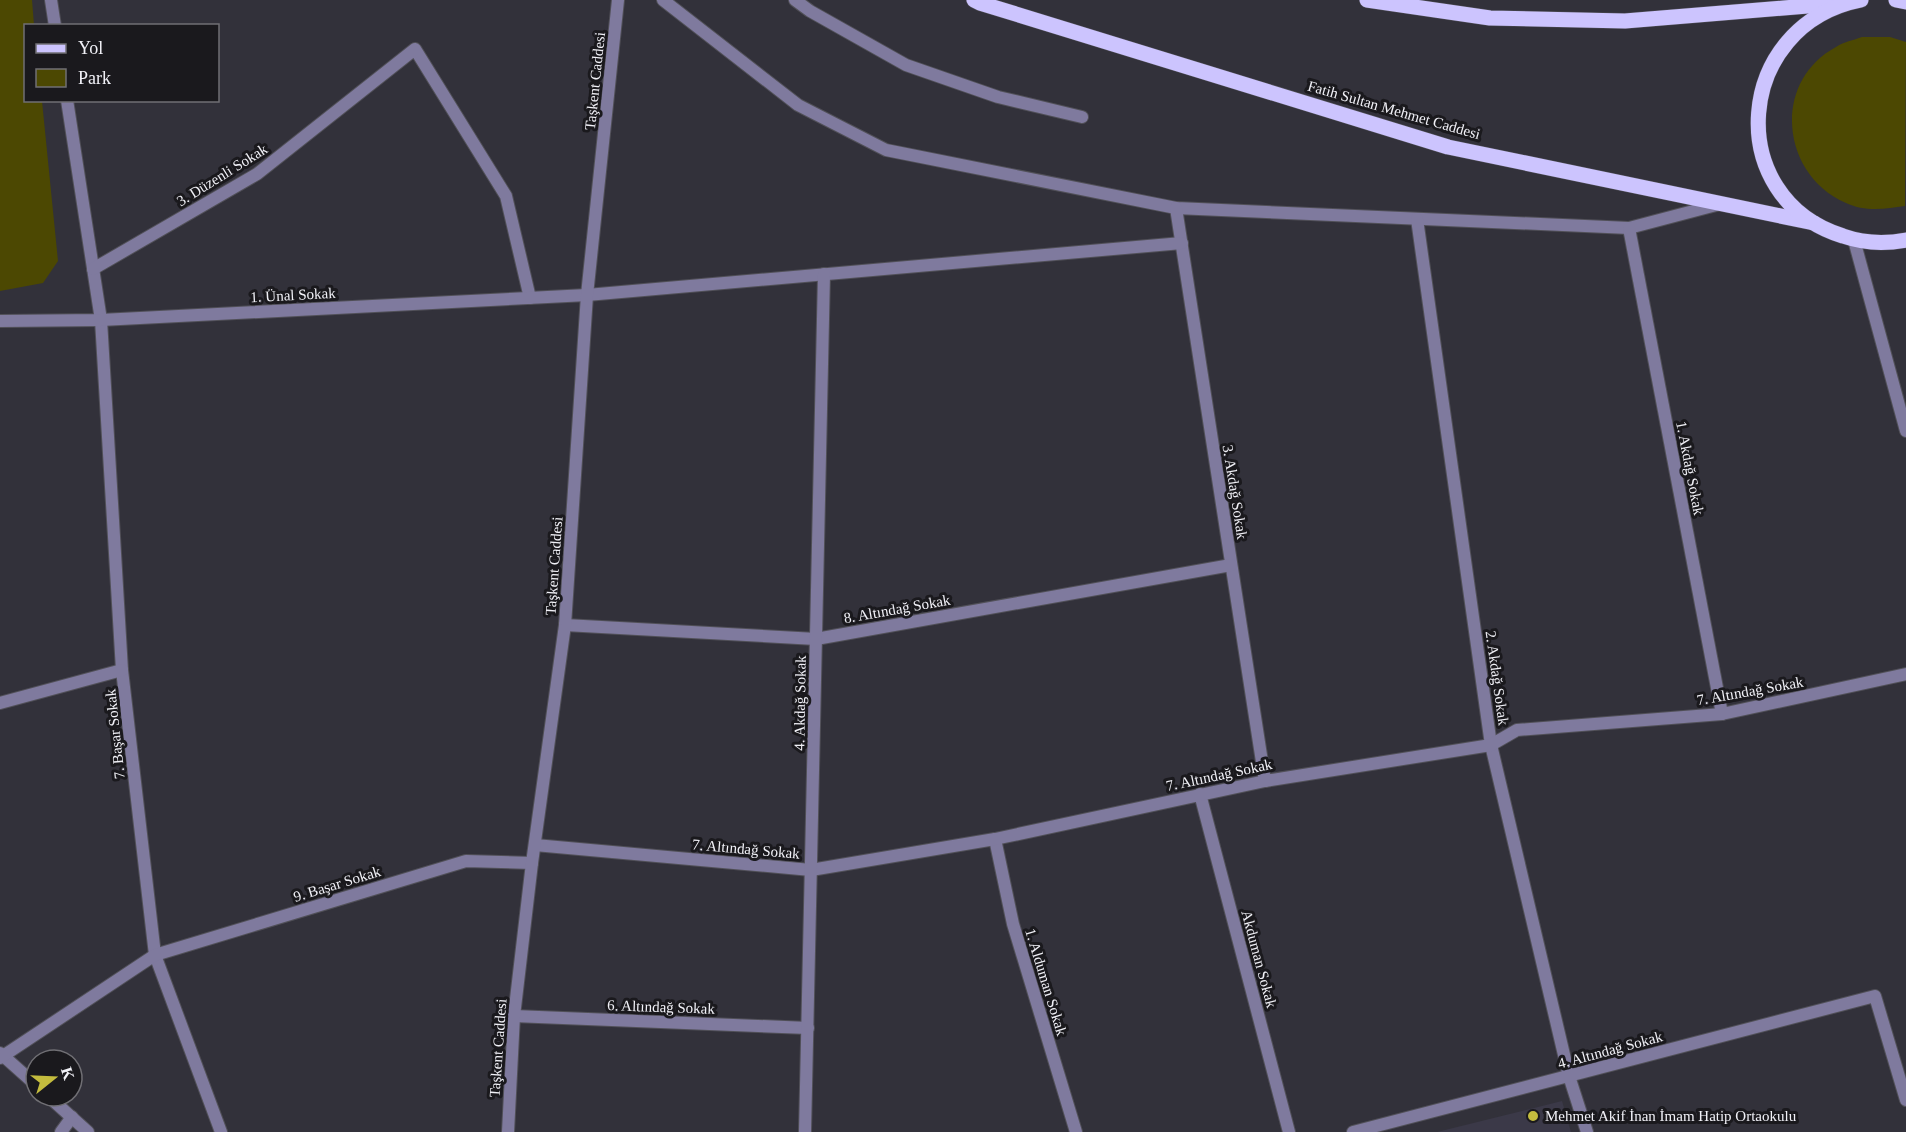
<svg xmlns="http://www.w3.org/2000/svg" width="1906" height="1132" font-family="Georgia,serif">
	<style>
		.built { fill: #3b3948 }
		.green { fill: #4c4802 }
		.lines { fill: none; stroke-linecap: round; stroke-linejoin: round }
		.minor-casing { stroke: #515058; stroke-width: 14 }
		.tertiary-casing { stroke: #515058; stroke-width: 14 }
		.primary-casing { stroke: #515058; stroke-width: 16 }
		.minor { stroke: #7f7a9e; stroke-width: 12 }
		.tertiary { stroke: #7f7a9e; stroke-width: 12 }
		.primary { stroke: #ccc4fe; stroke-width: 15 }
		.poi-dot { fill: #c4bc3e; stroke: #1a191d; stroke-width: 2 }
		.labels { text-anchor: middle; dominant-baseline: central; stroke-width: 6; stroke-linejoin: round; paint-order: stroke }
		.street-label { font-size: 15px; fill: #f1f1f7; stroke: #1a191d }
		.poi-label { font-size: 15px; fill: #f1f1f7; stroke: #1a191d; text-anchor: start }
	</style>
	<rect width="100%" height="100%" fill="#32313a"/>
	<polygon class="built" points="1562,1101 1571,1132 1437,1132"/>
	<g class="green">
		<polygon points="0,0 32,0 34,25 26,26 26,100 42,101 58,261 43,283 0,291"/>
		<path d="M1862,37H1890L1906,42L1905,206C1885,209 1865,212 1846,203C1781,175 1771,82 1836,47C1843,42 1854,40 1862,37Z"/>
	</g>
	<g class="lines">
		<defs>
			<g id="minor">
				<polyline points="51,0 55,26"/>
				<polyline points="663,0 798,105 886,150 1176,208 1629,228 1720,204"/>
				<polyline points="795,0 810,11 906,65 998,97 1082,117"/>
				<polyline points="67,100 101,320 122,670 155,955 221,1132"/>
				<polyline points="1176,208 1265,781"/>
				<polyline points="1417,219 1491,745 1569,1076 1587,1132"/>
				<polyline points="1629,228 1722,714"/>
				<polyline points="93,269 257,174 415,49 506,196 530,298"/>
				<polyline points="0,321 101,320 587,295 1182,243"/>
				<polyline points="565,625 816,639 1231,565"/>
				<polyline points="0,703 122,670"/>
				<polyline points="1200,794 1289,1132"/>
				<polyline points="995,839 1013,924 1076,1132"/>
				<polyline points="535,845 811,870 995,839 1265,781 1491,745 1517,730 1722,714 1906,674"/>
				<polyline points="514,1016 808,1028"/>
				<polyline points="0,1053 36,1085"/>
				<polyline points="0,1058 155,955 466,861 532,863"/>
				<polyline points="48,1096 88,1132"/>
				<polyline points="61,1132 72,1117"/>
				<polyline points="805,1132 824,274"/>
				<polyline points="1353,1132 1875,996 1906,1100"/>
			</g>
			<g id="tertiary">
				<polyline points="1854,240 1906,431"/>
				<polyline points="508,1132 514,1016 532,863 565,625 587,295 618,0"/>
			</g>
			<g id="primary">
				<polyline points="974,0 980,3 1448,147 1814,223"/>
				<polyline points="1367,0 1490,18 1625,21 1844,3"/>
				<path d="M1861,0C1734,25 1721,198 1843,236C1863,243 1885,244 1906,240"/>
				<polyline points="1896,0 1906,2"/>
			</g>
		</defs>
		<use href="#minor" class="minor-casing"/>
		<use href="#tertiary" class="tertiary-casing"/>
		<use href="#primary" class="primary-casing"/>
		<use href="#minor" class="minor"/>
		<use href="#tertiary" class="tertiary"/>
		<use href="#primary" class="primary"/>
	</g>
	<circle class="poi-dot" cx="1533" cy="1116" r="6"/>
	<g class="labels">
		<g class="street-label">
			<text transform="translate(595 81) rotate(-84)">Taşkent Caddesi</text>
			<text transform="translate(1394 110) rotate(16)">Fatih Sultan Mehmet Caddesi</text>
			<text transform="translate(222 175) rotate(-32)">3. Düzenli Sokak</text>
			<text transform="translate(293 295) rotate(-3)">1. Ünal Sokak</text>
			<text transform="translate(1690 468) rotate(79)">1. Akdağ Sokak</text>
			<text transform="translate(1235 492) rotate(81)">3. Akdağ Sokak</text>
			<text transform="translate(554 566) rotate(-86)">Taşkent Caddesi</text>
			<text transform="translate(897 609) rotate(-10)">8. Altındağ Sokak</text>
			<text transform="translate(1497 678) rotate(82)">2. Akdağ Sokak</text>
			<text transform="translate(1750 691) rotate(-10)">7. Altındağ Sokak</text>
			<text transform="translate(800 703) rotate(-89)">4. Akdağ Sokak</text>
			<text transform="translate(115 734) rotate(-96)">7. Başar Sokak</text>
			<text transform="translate(1219 775) rotate(-12)">7. Altındağ Sokak</text>
			<text transform="translate(746 849) rotate(5)">7. Altındağ Sokak</text>
			<text transform="translate(337 884) rotate(-17)">9. Başar Sokak</text>
			<text transform="translate(1259 959) rotate(75)">Akduman Sokak</text>
			<text transform="translate(1046 982) rotate(73)">1. Alduman Sokak</text>
			<text transform="translate(661 1007) rotate(2)">6. Altındağ Sokak</text>
			<text transform="translate(498 1048) rotate(-86)">Taşkent Caddesi</text>
			<text transform="translate(1610 1050) rotate(-15)">4. Altındağ Sokak</text>
		</g>
		<g class="poi-label">
			<text x="1545" y="1116">Mehmet Akif İnan İmam Hatip Ortaokulu</text>
		</g>
	</g>
	<rect x="24" y="24" width="195" height="78" fill="#1a191d" stroke="#706f74" stroke-width="1.5"/>
	<rect x="36" y="44" width="30" height="9" fill="#ccc4fe" stroke="#706f74" stroke-width="1.5"/>
	<text x="78" y="54" font-size="18" fill="#f1f1f7">Yol</text>
	<rect x="36" y="69" width="30" height="18" fill="#4c4802" stroke="#706f74" stroke-width="1.5"/>
	<text x="78" y="84" font-size="18" fill="#f1f1f7">Park</text>
	<g transform="translate(54 1078) rotate(72)"><circle r="28" fill="#1a191d" stroke="#706f74" stroke-width="1.5"/>
	<path d="M0-4.5L10 22L0 15L-10 22Z" fill="#c4bc3e"/>
	<text y="-9" font-size="16" font-weight="bold" text-anchor="middle" fill="#f1f1f7">K</text>
	</g>
</svg>
